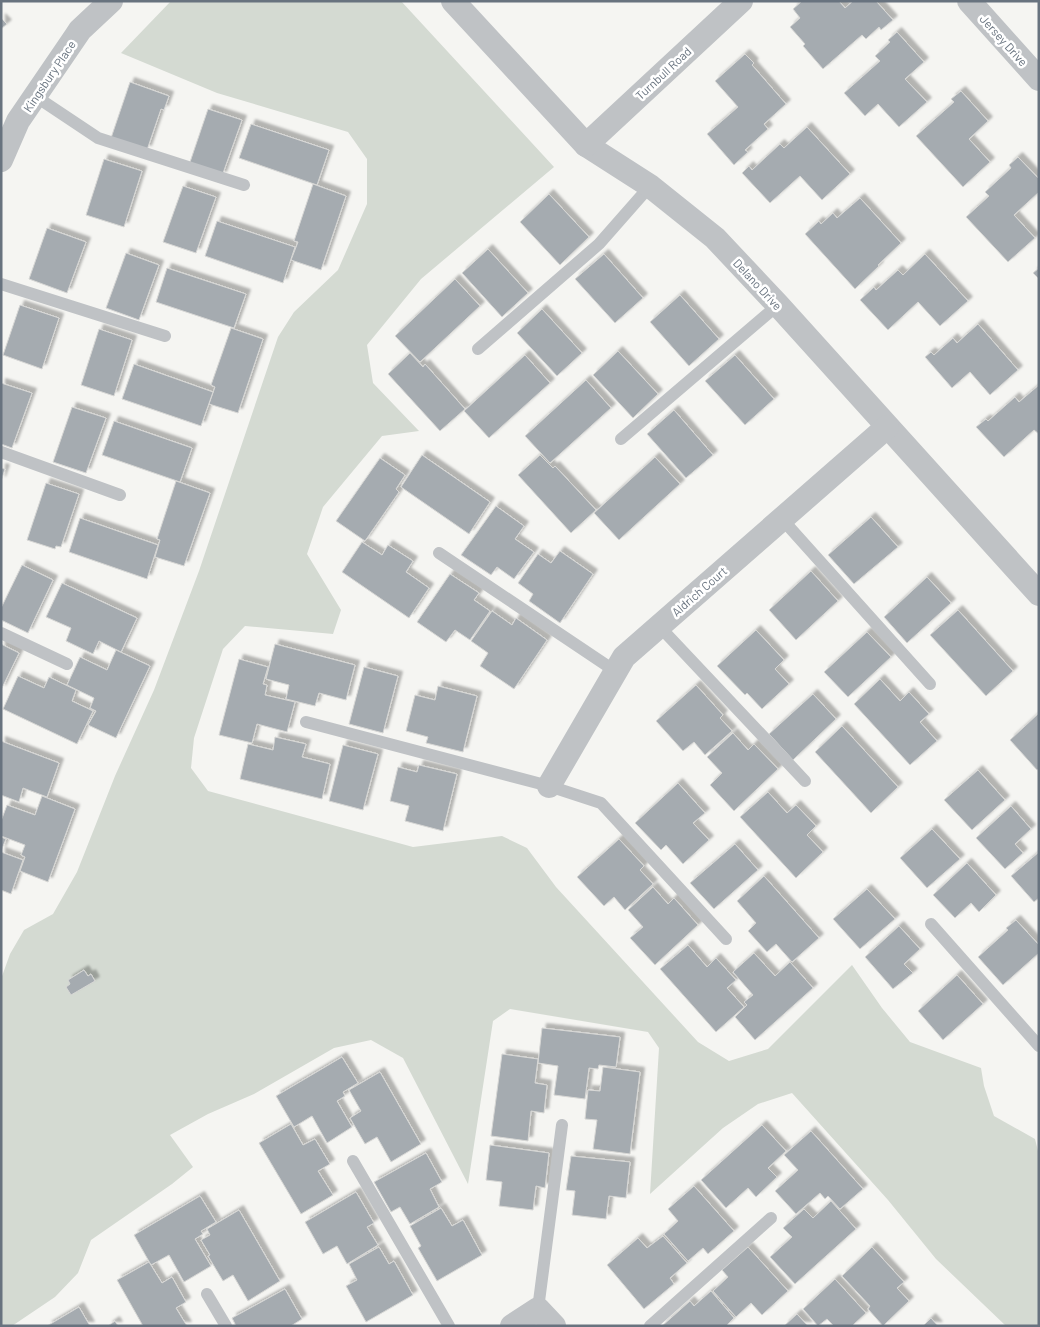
<svg xmlns="http://www.w3.org/2000/svg" width="1040" height="1327" font-family="Barlow,sans-serif">
	<style>
		.green { fill: #d4dad2 }
		.building { fill: #a5abb0; stroke: #d7d7d5; filter: url(#shadow) }
		.lines { fill: none; stroke-linecap: round; stroke-linejoin: round }
		.service { stroke: #bfc2c5; stroke-width: 12 }
		.minor { stroke: #bfc2c5; stroke-width: 24 }
		.labels { text-anchor: middle; dominant-baseline: central; stroke-width: 5; stroke-linejoin: round; paint-order: stroke }
		.street-label { font-size: 12px; fill: #68737f; stroke: #fff }
	</style>
	<defs>
		<filter id="shadow"><feDropShadow dx="4.5" dy="-4.5" stdDeviation="1" flood-color="#0004"/></filter>
	</defs>
	<rect width="100%" height="100%" fill="#f5f5f2"/>
	<polygon class="green" points="171,1 401,1 554,167 421,279 367,345 373,383 419,431 382,436 323,507 307,554 341,610 333,634 245,626 223,649 194,738 191,768 208,791 413,847 502,836 527,848 556,887 698,1042 729,1061 768,1049 852,965 882,1008 910,1042 981,1068 984,1086 994,1116 1035,1139 1039,1155 1039,1326 1006,1326 936,1259 888,1200 792,1093 758,1104 723,1128 650,1194 659,1048 648,1032 510,1009 493,1021 468,1184 403,1058 371,1040 334,1048 254,1094 208,1114 170,1135 193,1167 172,1184 91,1240 78,1273 55,1297 12,1326 1,1326 1,979 10,954 24,930 53,914 77,872 115,776 154,690 199,571 278,337 294,312 338,270 367,204 367,159 348,132 217,93 121,53"/>
	<g class="building">
		<polygon points="802,1 839,1 845,8 853,1 876,1 893,20 881,30 879,27 866,39 862,35 823,69 803,46 805,44 790,27 800,18 793,9"/>
		<polygon points="1,18 7,24 1,29"/>
		<polygon points="897,32 924,62 905,79 927,102 899,127 878,104 865,116 844,93 880,61 875,56 890,42 888,40"/>
		<polygon points="745,54 754,63 752,65 786,104 764,124 768,129 745,150 748,152 734,165 707,134 738,107 715,81"/>
		<polygon points="130,82 169,96 164,110 161,109 147,150 111,138"/>
		<polygon points="961,91 988,121 969,139 990,162 963,187 916,136 954,102 951,99"/>
		<polygon points="208,109 242,120 222,176 189,165"/>
		<polygon points="251,124 329,150 317,185 239,158"/>
		<polygon points="807,127 850,174 822,200 800,176 770,203 742,173 749,166 752,170 780,144 784,148"/>
		<polygon points="1018,157 1039,179 1039,192 1014,215 1035,238 1008,262 966,217 989,196 985,192 1011,168 1009,165"/>
		<polygon points="104,159 142,171 124,227 86,215"/>
		<polygon points="313,184 346,196 321,270 291,260 298,242 294,241"/>
		<polygon points="183,186 216,197 196,253 163,242"/>
		<polygon points="549,194 589,237 560,265 520,222"/>
		<polygon points="860,198 901,243 878,265 879,266 855,289 805,234 819,221 821,224 833,213 837,218"/>
		<polygon points="217,221 295,247 283,283 205,256"/>
		<polygon points="47,228 86,242 67,293 29,279"/>
		<polygon points="488,249 528,293 502,317 462,273"/>
		<polygon points="126,253 159,265 139,320 106,308"/>
		<polygon points="604,254 643,298 615,323 575,279"/>
		<polygon points="925,254 968,301 940,326 918,302 888,330 860,300 874,287 876,290 898,270 903,275"/>
		<polygon points="167,268 246,294 234,328 156,302"/>
		<polygon points="1039,268 1039,279 1033,273"/>
		<polygon points="455,279 480,306 420,362 395,336"/>
		<polygon points="680,295 719,339 689,366 650,322"/>
		<polygon points="20,305 59,318 42,369 3,355"/>
		<polygon points="542,309 582,353 557,376 517,333"/>
		<polygon points="978,324 1018,370 990,395 970,372 952,388 925,357 931,352 934,355 953,338 957,343"/>
		<polygon points="231,328 263,339 238,413 209,404 215,387 211,385"/>
		<polygon points="99,329 132,340 114,396 81,385"/>
		<polygon points="618,351 658,394 633,418 593,375"/>
		<polygon points="410,353 423,367 425,364 465,409 440,431 388,374"/>
		<polygon points="525,355 550,383 489,438 464,411"/>
		<polygon points="735,355 774,399 745,425 705,381"/>
		<polygon points="134,364 213,392 201,426 122,399"/>
		<polygon points="586,380 611,408 550,463 525,436"/>
		<polygon points="1,383 32,393 12,448 1,444"/>
		<polygon points="1039,385 1039,434 1034,430 1004,457 976,427 986,419 988,421 1015,397 1019,402"/>
		<polygon points="72,407 106,418 86,473 53,462"/>
		<polygon points="674,410 713,455 686,478 647,434"/>
		<polygon points="114,421 192,448 180,482 102,455"/>
		<polygon points="422,455 490,502 469,534 401,487"/>
		<polygon points="540,455 553,468 555,466 596,510 571,533 518,475"/>
		<polygon points="655,457 680,484 619,540 594,513"/>
		<polygon points="380,458 405,475 396,489 399,492 365,541 336,521"/>
		<polygon points="1,468 5,469 1,481"/>
		<polygon points="176,481 210,493 184,566 155,557 160,540 157,539"/>
		<polygon points="46,483 79,494 61,547 56,546 55,549 27,540"/>
		<polygon points="496,506 524,526 515,539 534,552 514,579 497,567 491,575 461,555"/>
		<polygon points="871,517 898,547 854,584 828,555"/>
		<polygon points="80,518 158,545 147,579 69,552"/>
		<polygon points="362,542 382,555 388,545 413,561 406,572 429,588 409,618 342,572"/>
		<polygon points="560,551 593,574 560,623 529,601 533,594 518,583 538,554 551,563"/>
		<polygon points="22,565 53,580 28,633 1,620 1,608"/>
		<polygon points="811,571 838,601 796,640 769,610"/>
		<polygon points="450,574 479,593 474,600 490,611 470,640 455,630 446,642 417,622"/>
		<polygon points="927,577 951,603 907,643 884,617"/>
		<polygon points="62,583 137,618 121,652 99,641 93,654 66,641 71,628 46,617"/>
		<polygon points="958,610 1013,671 986,696 930,635"/>
		<polygon points="492,611 512,625 516,618 547,640 514,689 480,666 488,653 471,641"/>
		<polygon points="756,630 784,660 775,669 789,684 762,709 747,693 745,695 717,666"/>
		<polygon points="867,632 891,657 848,697 824,672"/>
		<polygon points="1,644 19,653 1,690"/>
		<polygon points="275,644 355,665 346,700 319,693 315,706 286,699 289,685 266,679"/>
		<polygon points="116,650 150,666 116,738 88,725 96,711 90,708 94,698 67,685 80,657 107,670"/>
		<polygon points="239,659 268,667 263,684 267,685 265,695 295,702 287,732 257,724 252,743 219,735"/>
		<polygon points="364,667 398,676 383,733 349,724"/>
		<polygon points="18,676 44,688 49,677 76,690 72,701 93,711 77,744 3,709"/>
		<polygon points="880,679 900,701 909,692 929,714 920,722 937,741 910,765 854,704"/>
		<polygon points="696,685 723,715 720,718 732,731 705,755 694,742 683,751 656,721"/>
		<polygon points="438,686 477,696 463,752 426,743 428,737 406,731 415,695 435,700"/>
		<polygon points="813,694 836,719 793,760 769,734"/>
		<polygon points="1039,713 1039,769 1037,770 1010,740"/>
		<polygon points="842,726 898,787 871,813 815,752"/>
		<polygon points="733,733 748,750 754,744 778,769 734,811 710,785 722,773 707,757"/>
		<polygon points="275,737 306,744 302,757 330,764 322,799 240,779 248,744 273,750"/>
		<polygon points="1,741 59,763 47,797 23,788 19,802 1,795"/>
		<polygon points="343,745 378,754 363,810 329,801"/>
		<polygon points="419,765 457,774 443,831 405,821 409,806 390,801 398,767 417,772"/>
		<polygon points="978,770 1005,800 972,830 944,800"/>
		<polygon points="678,783 705,813 693,823 709,840 683,864 666,845 661,850 635,823"/>
		<polygon points="768,792 787,813 796,805 816,826 807,835 823,852 796,878 740,817"/>
		<polygon points="42,796 75,809 48,882 20,871 25,857 21,855 25,845 1,836 1,821 7,805 35,815"/>
		<polygon points="1011,806 1031,829 1015,844 1023,853 1005,869 976,838"/>
		<polygon points="932,829 960,859 927,888 900,858"/>
		<polygon points="1,837 6,839 1,851"/>
		<polygon points="619,839 644,866 640,870 653,884 625,910 614,897 604,906 577,877"/>
		<polygon points="735,844 758,870 714,909 690,883"/>
		<polygon points="1,852 23,860 11,894 1,890"/>
		<polygon points="1039,852 1039,898 1034,902 1011,876"/>
		<polygon points="967,863 996,895 979,912 971,903 955,918 933,895"/>
		<polygon points="764,876 819,938 792,962 776,944 767,952 748,931 756,923 737,901"/>
		<polygon points="653,887 668,904 674,898 698,925 655,965 630,938 643,927 628,910"/>
		<polygon points="867,889 895,919 860,949 833,919"/>
		<polygon points="1016,920 1039,945 1039,953 1003,985 978,957 1008,930 1006,928"/>
		<polygon points="899,926 920,949 904,964 913,973 893,989 865,957"/>
		<polygon points="688,945 707,967 716,958 736,980 727,988 744,1007 716,1032 660,969"/>
		<polygon points="754,953 775,976 790,962 813,988 755,1040 735,1017 747,1005 744,1002 753,995 733,972"/>
		<polygon points="84,970 88,976 91,974 95,981 71,995 66,987 70,984 68,980"/>
		<polygon points="957,975 983,1004 943,1040 918,1011"/>
		<polygon points="542,1028 620,1037 616,1067 599,1065 598,1069 589,1068 585,1099 554,1095 558,1066 538,1063"/>
		<polygon points="502,1054 538,1059 535,1083 547,1085 544,1113 531,1111 528,1141 491,1136"/>
		<polygon points="342,1057 358,1083 343,1092 345,1096 337,1101 352,1127 327,1143 312,1116 294,1127 276,1096"/>
		<polygon points="603,1067 640,1072 630,1154 593,1149 597,1120 585,1119 588,1090 600,1091"/>
		<polygon points="380,1072 421,1144 391,1162 377,1137 365,1144 350,1118 361,1111 349,1090"/>
		<polygon points="291,1124 303,1145 315,1139 330,1164 318,1171 333,1195 301,1214 259,1143"/>
		<polygon points="762,1125 786,1151 768,1168 777,1177 756,1197 748,1188 726,1208 701,1180"/>
		<polygon points="811,1131 863,1189 840,1209 828,1196 825,1199 820,1193 796,1214 775,1191 798,1170 784,1155"/>
		<polygon points="490,1145 549,1153 545,1188 536,1186 533,1210 499,1206 502,1182 486,1180"/>
		<polygon points="426,1153 442,1182 430,1189 439,1207 410,1224 400,1207 391,1212 374,1182"/>
		<polygon points="571,1156 630,1162 626,1198 609,1196 606,1219 572,1215 575,1191 566,1190"/>
		<polygon points="694,1186 734,1231 708,1254 703,1248 688,1261 664,1234 678,1221 668,1209"/>
		<polygon points="356,1192 374,1223 367,1227 378,1245 347,1264 337,1246 323,1254 305,1222"/>
		<polygon points="200,1196 216,1222 201,1231 203,1234 195,1239 211,1266 184,1282 169,1255 151,1265 134,1235"/>
		<polygon points="831,1201 856,1229 795,1284 770,1257 792,1237 783,1228 804,1209 813,1218"/>
		<polygon points="441,1208 452,1226 463,1220 482,1255 437,1281 418,1248 421,1246 410,1226"/>
		<polygon points="239,1210 280,1281 248,1301 233,1275 223,1281 208,1256 210,1255 201,1240 210,1235 207,1229"/>
		<polygon points="663,1236 687,1263 670,1278 674,1284 644,1309 607,1265 638,1238 647,1248"/>
		<polygon points="379,1247 389,1264 394,1261 413,1295 366,1322 346,1286 357,1280 349,1264"/>
		<polygon points="748,1247 788,1291 762,1315 751,1303 736,1317 713,1291 728,1277 722,1270"/>
		<polygon points="872,1247 904,1282 897,1288 909,1301 883,1326 868,1309 870,1306 842,1276"/>
		<polygon points="149,1262 162,1283 172,1277 186,1302 176,1308 187,1326 143,1326 117,1280"/>
		<polygon points="835,1279 866,1313 852,1326 834,1326 827,1319 818,1326 803,1309"/>
		<polygon points="285,1289 302,1319 291,1326 236,1326 232,1318"/>
		<polygon points="711,1291 734,1318 726,1326 662,1326 690,1301 694,1306"/>
		<polygon points="79,1307 90,1326 47,1326"/>
		<polygon points="797,1314 808,1326 784,1326"/>
		<polygon points="931,1318 938,1326 923,1326"/>
		<polygon points="115,1321 118,1326 108,1326"/>
	</g>
	<g class="lines">
		<g class="service">
			<polyline points="35,96 98,138 244,185"/>
			<polyline points="1,284 165,336"/>
			<polyline points="478,349 599,244 650,186"/>
			<polyline points="621,439 778,305"/>
			<polyline points="1,452 120,495"/>
			<polyline points="782,519 930,684"/>
			<polyline points="439,553 615,671"/>
			<polyline points="659,626 805,781"/>
			<polyline points="1,633 67,664"/>
			<polyline points="306,722 549,786 601,803 726,939"/>
			<polyline points="931,924 1039,1046"/>
			<polyline points="353,1161 449,1326"/>
			<polyline points="207,1294 226,1326"/>
			<polyline points="538,1309 562,1125"/>
			<polyline points="650,1326 771,1218"/>
		</g>
		<g class="minor">
			<polyline points="453,1 586,145 650,186 715,238 778,305 1039,594"/>
			<polyline points="969,1 1039,79"/>
			<polyline points="586,145 741,1"/>
			<polyline points="1,160 18,121 76,36 80,30 111,1"/>
			<polyline points="549,786 624,657 887,427"/>
			<polyline points="512,1326 538,1309 554,1326"/>
		</g>
	</g>
	<g class="labels">
		<g class="street-label">
			<text transform="translate(1004 40) rotate(48)">Jersey Drive</text>
			<text transform="translate(663 73) rotate(-43)">Turnbull Road</text>
			<text transform="translate(49 76) rotate(-56)">Kingsbury Place</text>
			<text transform="translate(758 284) rotate(47)">Delano Drive</text>
			<text transform="translate(699 591) rotate(-41)">Aldrich Court</text>
		</g>
	</g>
	<rect width="1040" height="1327" fill="none" stroke="#68737f" stroke-width="5"/>
</svg>
